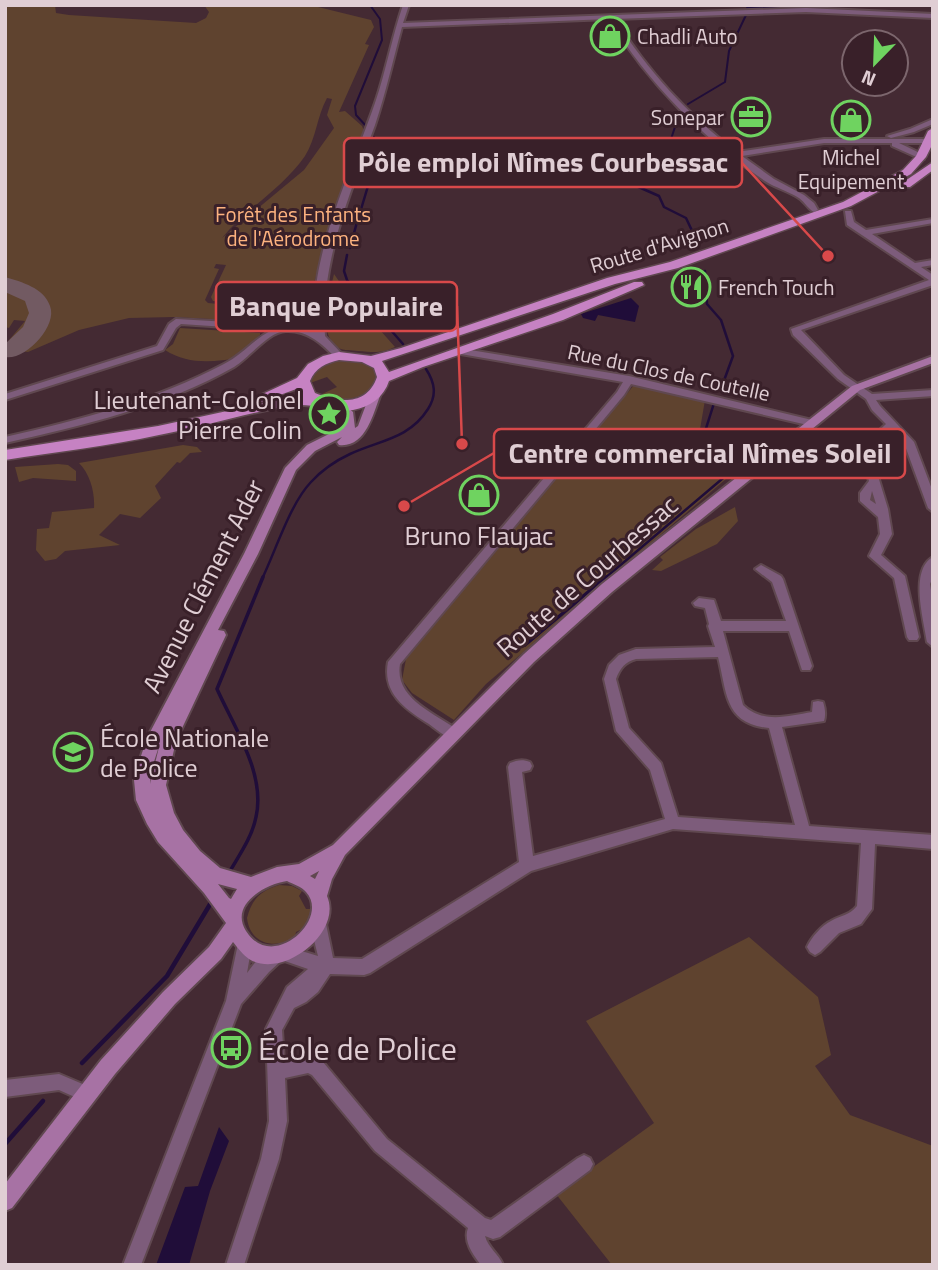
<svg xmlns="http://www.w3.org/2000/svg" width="938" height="1270" font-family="'Titillium Web',sans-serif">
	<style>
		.green { fill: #5f432f; fill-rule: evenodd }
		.water { fill: #200d39 }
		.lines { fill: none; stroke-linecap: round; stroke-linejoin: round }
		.stream-far3 { stroke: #200d39; stroke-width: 2 }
		.stream-far2 { stroke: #200d39; stroke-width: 2.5 }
		.stream-far1 { stroke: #200d39; stroke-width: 3.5 }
		.stream { stroke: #200d39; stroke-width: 4.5 }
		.taxiway { fill: #725a62; fill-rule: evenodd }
		.street-casing { stroke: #604850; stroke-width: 4 }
		.secondary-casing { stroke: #604850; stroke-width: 4 }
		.primary-casing { stroke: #604850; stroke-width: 3 }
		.street { fill: #7d5c7b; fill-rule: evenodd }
		.secondary { fill: #a772a4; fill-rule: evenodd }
		.primary { fill: #c682c3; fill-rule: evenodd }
		.labels { text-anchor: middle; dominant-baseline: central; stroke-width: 6; stroke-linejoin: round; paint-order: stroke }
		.far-poi-label { font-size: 21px; fill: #e0ced4; stroke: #392029; text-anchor: start }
		.far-park-label { font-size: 21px; fill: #fdb27f; stroke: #392029 }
		.far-street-label { font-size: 21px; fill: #e0ced4; stroke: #392029 }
		.poi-label { font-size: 26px; fill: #e0ced4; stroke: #392029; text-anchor: end }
		.street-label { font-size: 26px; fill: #e0ced4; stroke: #392029 }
		.near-poi-label { font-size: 32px; fill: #e0ced4; stroke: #392029; text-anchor: start }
		.leader { fill: none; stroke: #d8494a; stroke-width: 2.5 }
		.callout-dot { fill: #d8494a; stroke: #392029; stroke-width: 2.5 }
		.callout { fill: #392029; stroke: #d8494a; stroke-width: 2.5 }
		.callout-label { font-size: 28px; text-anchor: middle; font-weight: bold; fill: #e0ced4 }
	</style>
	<rect width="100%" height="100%" fill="#442a33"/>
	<g class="green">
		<path d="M5,5H55L56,13L69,15L196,23L206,18L209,12L204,5L314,6L371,20L374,27L365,44L369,45L339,112L345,111L362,126L365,133L351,160L314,283L287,281L278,305L213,301L211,297L226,265L216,264L214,268L219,269L205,300L208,303L303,312L305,314L286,323L174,317L129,318L79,330L28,352L6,349L5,345L25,321L14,320L9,328L5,327ZM327,98L332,99L327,115L334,128L304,170L222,238C247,208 283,188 305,156C316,139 317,116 327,98Z"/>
		<path d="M334,274L343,287L340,305L347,307L349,295L395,347C381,354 373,352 358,351C352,350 342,351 337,347C317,333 330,292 334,274Z"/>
		<path d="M180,328L260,333V335L239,358C213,362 188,365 165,350L173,344Z"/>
		<path d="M345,359L356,360L373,368L378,380C362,402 344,402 320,395L337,387L327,377L310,383C313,366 329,362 345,359Z"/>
		<polygon points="634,385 705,400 697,447 733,473 486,684 454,720 412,693 402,680 406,659"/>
		<path d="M183,445L197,447L202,452L190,453L180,463L177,462L155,486L161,498L140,518L120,514L99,535L120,545L65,551L56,559L45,561L36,550L37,529L49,528L52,512L94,508C95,492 90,474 79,463Z"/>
		<polygon points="58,464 68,465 76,471 76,481 33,478 19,482 15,467"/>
		<polygon points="735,507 738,521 717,544 661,571 652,570 663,560 660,557 696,529"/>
		<path d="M279,885L292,886L302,891L299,896L306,909H311L310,920L303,933L302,929L296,932L295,938C276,949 250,945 247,918C252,899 260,891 279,885Z"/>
		<polygon points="749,937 818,997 831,1055 815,1066 850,1115 933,1146 933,1265 612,1265 556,1194 654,1123 586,1021"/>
	</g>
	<g class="water">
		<polygon points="631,298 639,306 635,322 598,315 595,321 583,318 581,314"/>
		<polygon points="219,1127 229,1141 210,1191 189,1265 156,1265 185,1187 198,1186"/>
	</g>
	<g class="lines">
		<g class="stream-far3">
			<polyline points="747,8 821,5"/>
			<polyline points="688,104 725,82 729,51 746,15"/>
			<polyline points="367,127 356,115 355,106 382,40 380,19 370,5"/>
			<polyline points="374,137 376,150"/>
			<polyline points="663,150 669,145 680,112"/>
		</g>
		<g class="stream-far2">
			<polyline points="666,148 625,181 659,196 664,207 686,218 695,237"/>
			<polyline points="359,216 377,156 376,148"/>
			<polyline points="350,248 357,222"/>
			<polyline points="347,255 344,271 347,280 403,344"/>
			<polyline points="705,271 707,304 721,320 733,356 722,386"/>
			<path d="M262,579C276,550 290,504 311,482C322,470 335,461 350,454C380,440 409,439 428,409C437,395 435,383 426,369"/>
			<path d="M604,579L735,468C694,443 701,447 714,403"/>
		</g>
		<g class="stream-far1">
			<polyline points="525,645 606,577"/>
			<path d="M230,871C240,854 252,837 256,817C266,774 234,727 217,689L263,577"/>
		</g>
		<g class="stream">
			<polyline points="82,1063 167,976 212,901"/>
			<polyline points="5,1144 43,1101"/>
		</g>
		<path class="taxiway" d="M5,277C22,282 44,288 50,306C58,326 25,361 5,357V344L23,327L29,313L25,301L5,292Z"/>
		<defs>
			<g id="street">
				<path d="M403,5H409L403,23L806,8L933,14V18L806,12L615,19C647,70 689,116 737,152L824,139H933V143H899L924,155V159H921L892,146V143H824L742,156L774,179L804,195L814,203L818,210L814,212C808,209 805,202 799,198C788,191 776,188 765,181C704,139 648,83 609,19L402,27C393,60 386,92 375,125C350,194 320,262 325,336L342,354V358H336C322,344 308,330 286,331C269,331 249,358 234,367C166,406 81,426 5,443V437C80,420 156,400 224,364C242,355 254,339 272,330L181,324L176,328L163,350L5,400V394L157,346L169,324L176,319L283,325L314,314C314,246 353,167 375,103C386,71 392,37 403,5ZM315,320V331L294,327Z"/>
				<polygon points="933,119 933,124 914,132 891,138 887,136 910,129"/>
				<path d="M845,211H851L854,222L866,230L933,219V223L872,234L915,263L933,260V265L921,267L933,275V285L801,330L844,375L872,394L933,390V396L876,400L880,406L914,442L933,492V512L928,508L904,443L892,430L870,450L888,509L892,534L881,555L905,576L919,637L917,640H909L907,637L894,578L869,556L880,534L878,517L860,501V493L869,481L860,449L886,424L872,410L866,399L838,379L793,335L791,329L929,280L847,225ZM872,491L876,504L870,500Z"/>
				<path d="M458,348L629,376L812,420L817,423L812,426L631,384L624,395L400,664C394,698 434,713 458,730L460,734L458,738L453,740C444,736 437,730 429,724C405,709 382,693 388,662L617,392L623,382L455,353V349Z"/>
				<path d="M933,557V577L930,584L933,602V647L927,642C924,620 909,570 933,557Z"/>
				<path d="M761,565L781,576L783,579L812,666L810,670H802L789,631H723L743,705C763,724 788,716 812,712L813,702L818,701L823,702C825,708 826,715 824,721L782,727L809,826L933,835V849L875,844L872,909L861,924L839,933L820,952L815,955L810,952L807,947C811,938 822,925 831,921C841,915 849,916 857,906L861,843L673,829L531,871L370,973L364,975L330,974L318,992L306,1002L294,1008L282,1030L284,1062L308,1057L323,1062L387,1139L485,1218L491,1220L578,1158L584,1155L590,1158L593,1164L590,1170L500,1237L493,1239L485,1236C488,1248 499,1254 503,1265H481C473,1255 463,1241 468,1228L375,1151L312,1075L308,1073L285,1078L287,1121L279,1159L244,1265H226L261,1159L269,1121L266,1029L287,987L308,969L282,960L269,972L241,1004L141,1265H123L226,1001L239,939L244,936L249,939L252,944L247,973L257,960L276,947L279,949L285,946L318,956L311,928L313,919L318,917L323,919L326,924L333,958L362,959L519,862L508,767L510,763C517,760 523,759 530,762L532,766L530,770L522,772L533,856L665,819L650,770L616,731L604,679L609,665L619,655L636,649L715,647L708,626L709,624L705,608L695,606L693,603L699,598L714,600L721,621H786L772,582L755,569ZM718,657C727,692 724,724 769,728L795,825L678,817L661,763L629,728L616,679C620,668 625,662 636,659Z"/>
				<polygon points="59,1074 92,1088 94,1094 92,1100 86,1102 59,1090 5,1097 5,1080"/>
			</g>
			<path id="secondary" d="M933,356V363L860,390L612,592L534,662L345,855L332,879L327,896C343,933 282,980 249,959C243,955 238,948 233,942L221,959L175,1004L115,1074L12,1208L5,1211V1184L101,1060L163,992L209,947L226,923L204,893L158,842L147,824L136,800L134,780L136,771L147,738L244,554L285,468L307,445L343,427V416L334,407V403H342L353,412L355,428L358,426L370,394H378L380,396C373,415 365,448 339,445L337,442L342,437L315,451L296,470L258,554L218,630L224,631L226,635L176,741L166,785L174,813L183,830L200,851L220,868L251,877L277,867L299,864L333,845L524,654L602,584L852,386ZM160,743L150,784L151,771ZM319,871L315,879L310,876ZM287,881C293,884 302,887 306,892C331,919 272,973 246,931C229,904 266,884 287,881ZM218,884L237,889L231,899L229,898Z"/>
			<g id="primary">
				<path d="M933,128V143L926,157L911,174L851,206L678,268L615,284L382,361L389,372L553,314L634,282H642L644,285L563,320L423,367L389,381C384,397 370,407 353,410C332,413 312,402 290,406C246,413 203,427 159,435C108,446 56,452 5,460V450L158,426L292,397H302L299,388L261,402L254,398L297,378L308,364L323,356L339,352L371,356L401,348L607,278L670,262L843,202L903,170L916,156L928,131ZM339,360L362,362L374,368L377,377C367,406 339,403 315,393L310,381C315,368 326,363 339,360Z"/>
				<polygon points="933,162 933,170 910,187 902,187 902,183"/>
			</g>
		</defs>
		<use href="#street" class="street-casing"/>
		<use href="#secondary" class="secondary-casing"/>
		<use href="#primary" class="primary-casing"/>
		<use href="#street" class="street"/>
		<use href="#secondary" class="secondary"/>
		<use href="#primary" class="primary"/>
	</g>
	<defs>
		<symbol id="shop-ring" viewBox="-11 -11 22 22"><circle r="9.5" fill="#392029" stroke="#6fd360" stroke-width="1.5"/><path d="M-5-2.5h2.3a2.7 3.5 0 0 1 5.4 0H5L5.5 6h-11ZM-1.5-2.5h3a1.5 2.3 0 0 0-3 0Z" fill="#6fd360"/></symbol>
		<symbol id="office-ring" viewBox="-11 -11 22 22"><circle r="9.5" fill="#392029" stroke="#6fd360" stroke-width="1.5"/><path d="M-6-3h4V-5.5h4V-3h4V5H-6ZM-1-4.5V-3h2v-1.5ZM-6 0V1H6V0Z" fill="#6fd360"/></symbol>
		<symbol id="restaurant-ring" viewBox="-11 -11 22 22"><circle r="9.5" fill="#392029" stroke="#6fd360" stroke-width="1.5"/><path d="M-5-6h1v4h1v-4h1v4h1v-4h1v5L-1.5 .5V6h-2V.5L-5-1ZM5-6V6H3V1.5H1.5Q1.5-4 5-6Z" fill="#6fd360"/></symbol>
		<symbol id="sight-ring" viewBox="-11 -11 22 22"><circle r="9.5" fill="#392029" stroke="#6fd360" stroke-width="1.5"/><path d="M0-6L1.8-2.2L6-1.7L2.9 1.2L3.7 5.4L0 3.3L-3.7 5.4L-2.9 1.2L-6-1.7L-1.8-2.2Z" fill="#6fd360"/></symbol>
		<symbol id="university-ring" viewBox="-11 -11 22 22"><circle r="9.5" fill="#392029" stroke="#6fd360" stroke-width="1.5"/><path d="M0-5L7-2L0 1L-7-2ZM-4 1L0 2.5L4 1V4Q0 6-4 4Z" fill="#6fd360"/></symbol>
		<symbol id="bus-ring" viewBox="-11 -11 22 22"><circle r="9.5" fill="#392029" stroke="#6fd360" stroke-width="1.5"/><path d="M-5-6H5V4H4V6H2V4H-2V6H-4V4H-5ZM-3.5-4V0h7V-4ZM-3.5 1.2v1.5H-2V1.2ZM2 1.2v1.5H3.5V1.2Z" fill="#6fd360"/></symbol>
	</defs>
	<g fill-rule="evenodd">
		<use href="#shop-ring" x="588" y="14" width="44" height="44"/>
		<use href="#office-ring" x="729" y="95" width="44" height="44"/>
		<use href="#shop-ring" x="829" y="98" width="44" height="44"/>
		<use href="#restaurant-ring" x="669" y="265" width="44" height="44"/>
		<use href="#sight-ring" x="307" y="392" width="44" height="44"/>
		<use href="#shop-ring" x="457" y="473" width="44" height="44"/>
		<use href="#university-ring" x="51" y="730" width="44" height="44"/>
		<use href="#bus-ring" x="209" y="1026" width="44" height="44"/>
	</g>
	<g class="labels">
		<g class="far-poi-label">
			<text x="637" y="36">Chadli Auto</text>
			<text x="724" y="117" text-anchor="end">Sonepar</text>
			<text x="851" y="157" text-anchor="middle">Michel<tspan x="851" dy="24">Equipement</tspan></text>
			<text x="718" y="287">French Touch</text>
		</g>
		<g class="far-park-label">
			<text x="293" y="214">Forêt des Enfants<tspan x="293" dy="24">de l'Aérodrome</tspan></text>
		</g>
		<g class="far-street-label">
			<text transform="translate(659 245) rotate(-17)">Route d'Avignon</text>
			<text transform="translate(669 372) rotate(12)">Rue du Clos de Coutelle</text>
		</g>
		<g class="poi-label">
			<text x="302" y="399">Lieutenant-Colonel<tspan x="302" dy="30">Pierre Colin</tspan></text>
			<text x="479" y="535" text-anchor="middle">Bruno Flaujac</text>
			<text x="100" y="737" text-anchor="start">École Nationale<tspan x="100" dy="30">de Police</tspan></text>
		</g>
		<g class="street-label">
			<text transform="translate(587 576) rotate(-41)">Route de Courbessac</text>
			<text transform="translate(203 586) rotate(-63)">Avenue Clément Ader</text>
		</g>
		<g class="near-poi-label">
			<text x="258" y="1048">École de Police</text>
		</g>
	</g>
	<path class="leader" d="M828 256L742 163M462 444L457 306M404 506L494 453"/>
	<g class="callout-dot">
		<circle cx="828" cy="256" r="7"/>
		<circle cx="462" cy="444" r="7"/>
		<circle cx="404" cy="506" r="7"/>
	</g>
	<g class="callout">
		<rect x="344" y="138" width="398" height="49" rx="7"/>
		<rect x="216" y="282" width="241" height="49" rx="7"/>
		<rect x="494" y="429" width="411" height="49" rx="7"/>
	</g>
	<g class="callout-label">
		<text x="543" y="172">Pôle emploi Nîmes Courbessac</text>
		<text x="336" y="316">Banque Populaire</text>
		<text x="700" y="463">Centre commercial Nîmes Soleil</text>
	</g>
	<rect width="938" height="1270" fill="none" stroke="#e0ced4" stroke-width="14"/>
	<g transform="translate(875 63) rotate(203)"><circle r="33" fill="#392029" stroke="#7c666d" stroke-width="2"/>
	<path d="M0-5L12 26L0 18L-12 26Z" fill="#6fd360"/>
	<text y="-10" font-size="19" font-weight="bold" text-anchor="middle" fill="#e0ced4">N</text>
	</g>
</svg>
